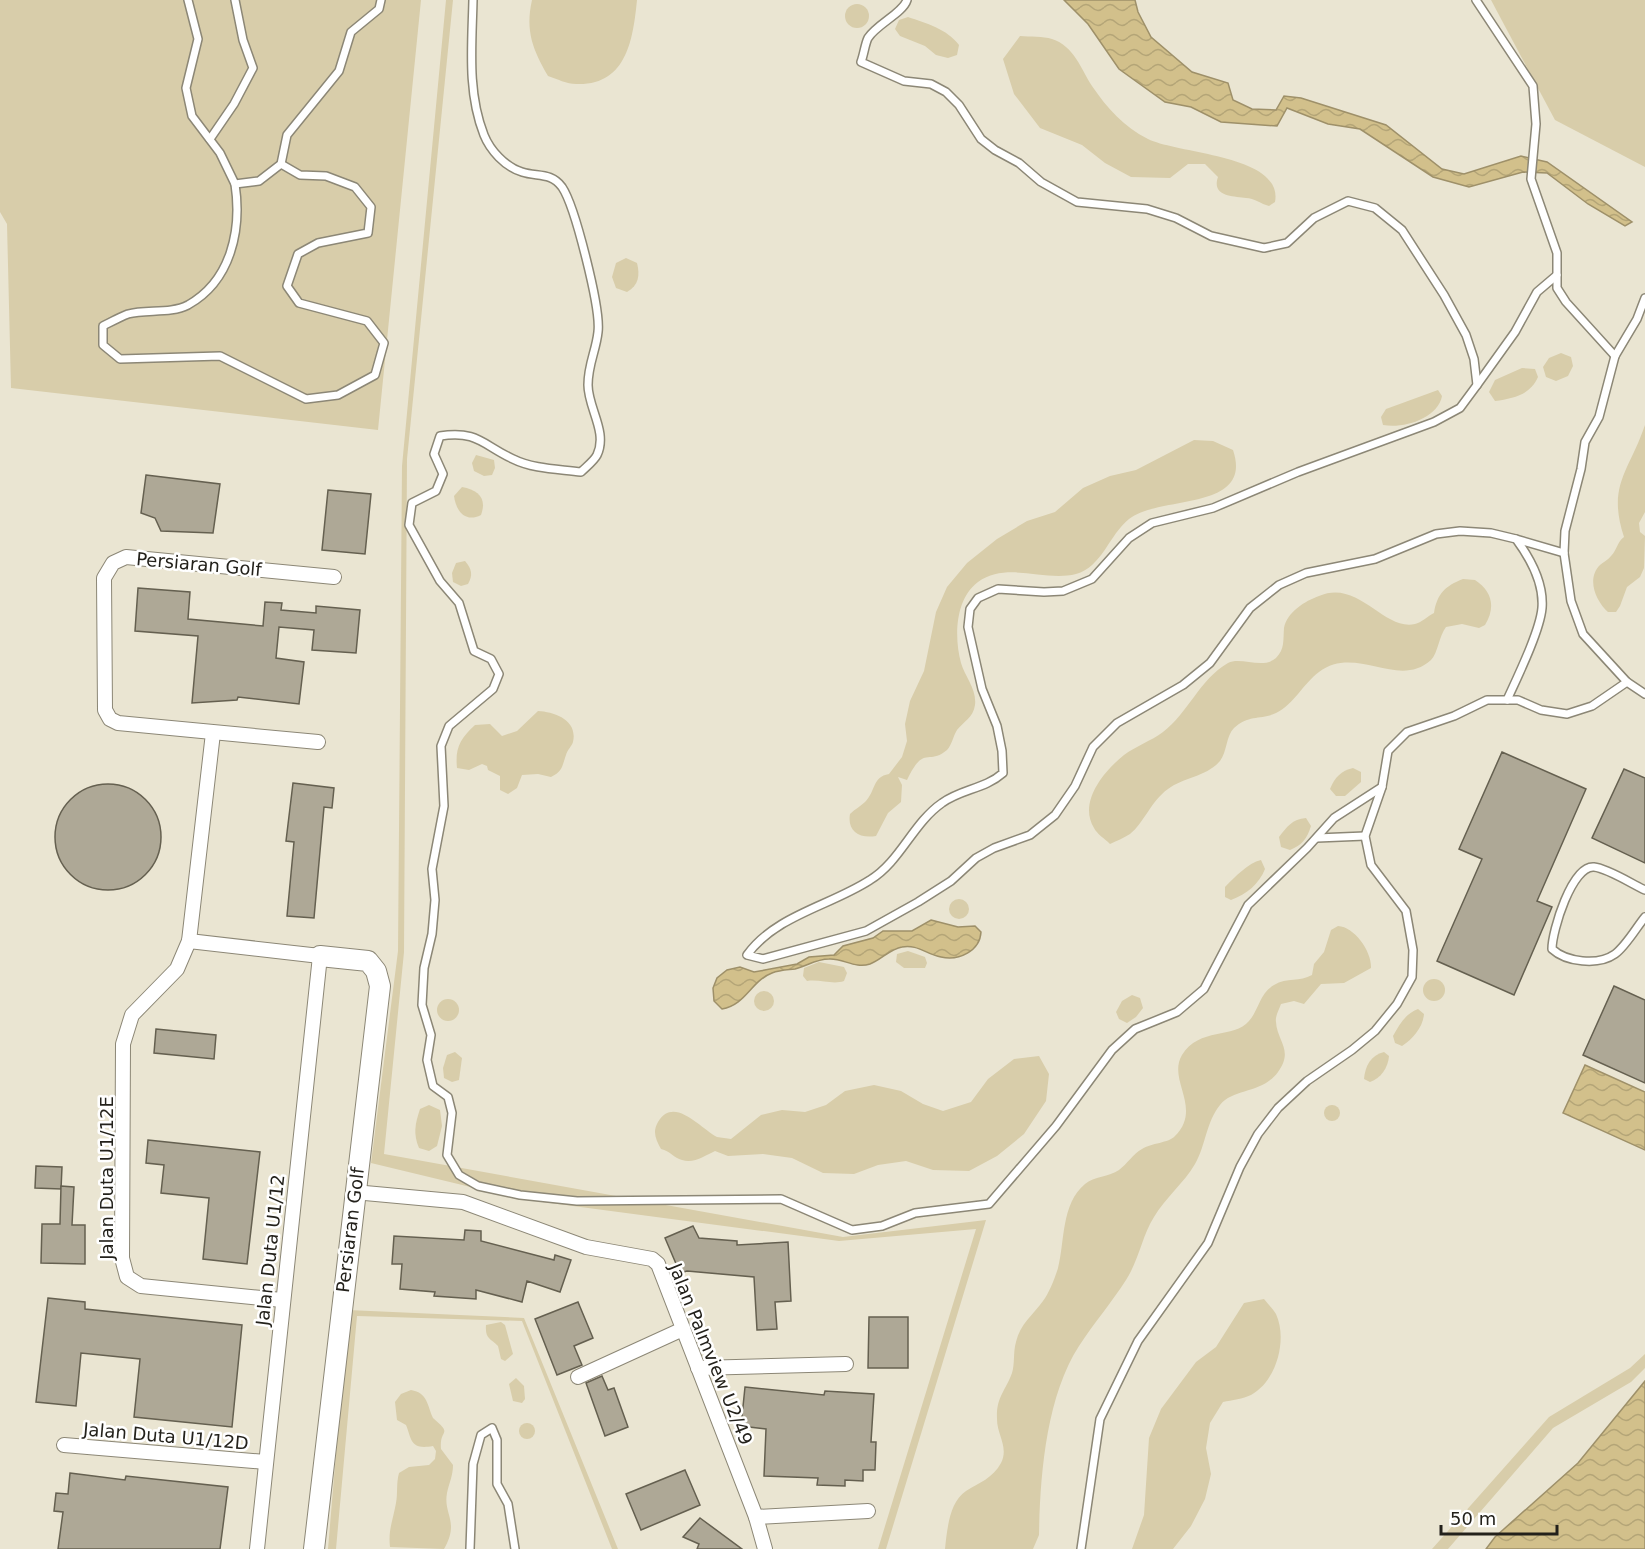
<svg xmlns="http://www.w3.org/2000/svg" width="1645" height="1549" font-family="'DejaVu Sans',sans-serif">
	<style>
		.green { fill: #d8cdaa }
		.water { fill: url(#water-waves); stroke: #9e9069; stroke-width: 1.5 }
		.building { fill: #aea896; stroke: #656050; stroke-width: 1.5 }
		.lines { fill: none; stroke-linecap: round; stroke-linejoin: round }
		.lane-casing { stroke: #8c8776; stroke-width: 10 }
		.street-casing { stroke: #8c8776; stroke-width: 16 }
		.secondary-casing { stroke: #8c8776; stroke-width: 22 }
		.lane { stroke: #fff; stroke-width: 7 }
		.street { stroke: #fff; stroke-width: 14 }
		.secondary { stroke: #fff; stroke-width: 20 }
		.labels { text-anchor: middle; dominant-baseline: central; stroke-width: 5; stroke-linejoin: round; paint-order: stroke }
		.street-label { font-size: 18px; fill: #23211b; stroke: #fff }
	</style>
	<defs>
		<pattern id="water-waves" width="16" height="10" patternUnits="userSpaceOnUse" patternTransform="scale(1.5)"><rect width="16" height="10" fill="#d2c08b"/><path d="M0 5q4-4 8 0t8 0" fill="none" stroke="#b4a577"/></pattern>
	</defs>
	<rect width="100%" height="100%" fill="#eae5d2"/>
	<g class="green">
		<polygon points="0,0 421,0 378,430 11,388 7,224 0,212"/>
		<polygon points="446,0 453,0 407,459 404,952 384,1154 843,1237 986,1220 886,1549 878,1549 976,1229 839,1241 520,1199 371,1163 398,951 402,466"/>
		<path d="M532,0H637C633,39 627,86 576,84C567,84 557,79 548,76C533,50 525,31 532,0Z"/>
		<polygon points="1491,0 1645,0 1645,167 1555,120"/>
		<circle cx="857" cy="16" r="12"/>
		<path d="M908,17C926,23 947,29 959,45L957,55L948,58L936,55L925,46L900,36L895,29L899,20Z"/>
		<path d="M1020,36C1030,37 1043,36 1052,39C1074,46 1081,69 1092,86C1107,108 1124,127 1148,139C1178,154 1284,155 1275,202L1269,206C1261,204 1254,198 1246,198C1234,196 1211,197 1218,177L1205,164H1188L1170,178L1131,177L1105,163L1082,145L1040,128L1014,94L1003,59Z"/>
		<path d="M626,258L637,263C640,275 639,285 627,292L616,288L612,277L616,263Z"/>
		<polygon points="1561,353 1571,357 1573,366 1568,376 1556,381 1546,377 1543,367 1549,358"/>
		<path d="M1522,368L1535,369L1538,377C1530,395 1514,398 1495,401L1489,392L1495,380Z"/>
		<path d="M1438,390L1442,396C1438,418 1404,429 1383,425L1381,417L1386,409Z"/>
		<path d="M1645,425V512L1639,523L1640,532L1645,536L1644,568L1640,577L1627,587L1620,606L1616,612H1608C1596,601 1586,579 1600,565C1603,562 1608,560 1611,556C1617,550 1617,542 1624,537C1607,485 1629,472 1645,425Z"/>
		<path d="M1194,440L1213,441L1233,450C1254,512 1159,495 1129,519C1109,535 1102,567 1076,574C1044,582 1008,561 978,582C955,599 954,637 961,663C965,677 977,689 975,705C973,718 964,721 957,730C953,736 952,745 947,750C928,766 924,744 907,780L898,777L902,785L901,802L888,813L876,836C859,839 847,831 850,814C855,809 861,806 865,802C876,791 872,777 889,774L902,757L907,741L905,724L910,701L924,671L936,612L947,587L967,563L997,539L1027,521L1055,512L1083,488L1110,476L1136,470Z"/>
		<polygon points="476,455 494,460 495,468 492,475 484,476 474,471 472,463"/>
		<path d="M462,487C479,490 487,499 481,515C465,523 456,511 454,496Z"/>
		<path d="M465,561C472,569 473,575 468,584L461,586L453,582L452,573L456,563Z"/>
		<path d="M1463,579L1475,580C1492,591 1496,607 1485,625L1479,628L1462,624L1446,627C1439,636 1438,653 1431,660C1398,690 1356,644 1319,672C1303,684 1294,704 1276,713C1262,720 1249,714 1234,728C1226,736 1227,752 1220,761C1206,777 1184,777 1168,789C1151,801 1144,823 1130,834C1124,838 1116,841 1110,844C1105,839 1097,834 1094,828C1078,802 1104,771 1124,755C1136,746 1151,741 1163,732C1188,713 1200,679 1228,663C1241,656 1262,670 1276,658C1285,649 1283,640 1284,628C1287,612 1305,601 1319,596C1359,579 1383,631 1415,624C1421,623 1428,616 1434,613C1437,594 1445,586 1463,579Z"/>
		<path d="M538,711C555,712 578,720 573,742C572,746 567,750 566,755C562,766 563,771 551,777L538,774L522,775L517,788L508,794L500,790V776L488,770L487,766L482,764L469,770L457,768C455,748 460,739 475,725L490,724L502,736L517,731Z"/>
		<path d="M1353,768L1361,772V782L1345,796H1336L1330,789C1335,777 1341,771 1353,768Z"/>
		<path d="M1306,818L1311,826C1307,839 1302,845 1290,850L1281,847L1279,837C1287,827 1292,819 1306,818Z"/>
		<path d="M1261,860L1265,869C1259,884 1247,894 1231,900L1225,897V887C1235,877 1248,863 1261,860Z"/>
		<circle cx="959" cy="909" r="10"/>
		<path d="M1338,926C1355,927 1372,952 1371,968L1344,983L1321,984L1304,1004L1294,1001L1281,1004C1279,1010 1275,1016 1276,1022C1277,1041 1294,1050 1278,1072C1262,1094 1234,1088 1220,1105C1206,1122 1206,1145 1195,1164C1184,1183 1165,1198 1154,1217C1142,1236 1139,1260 1126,1280C1112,1302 1094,1323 1079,1346C1046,1397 1040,1476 1039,1535L1033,1549H945C947,1531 949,1502 966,1491C979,1483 993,1478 1001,1463C1009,1447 997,1435 997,1419C996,1397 1005,1392 1012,1373C1015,1364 1013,1352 1016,1342C1020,1324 1033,1315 1043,1301C1049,1293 1055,1278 1058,1268C1065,1241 1061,1204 1085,1184C1094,1176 1109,1177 1119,1170C1127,1164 1133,1154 1142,1149C1151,1143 1169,1143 1175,1136C1203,1108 1167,1080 1182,1055C1199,1027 1234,1039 1249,1021C1259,1010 1259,994 1274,985C1287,977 1300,982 1312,975L1314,964L1324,952L1331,930Z"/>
		<polygon points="908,951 925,957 927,963 925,968 904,968 896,962 897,954"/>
		<path d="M819,962L844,967L847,973L844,981C833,985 820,979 807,981L803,976L804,968Z"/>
		<circle cx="1434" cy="990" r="11"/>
		<circle cx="764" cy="1001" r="10"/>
		<polygon points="1132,995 1140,998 1143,1008 1136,1017 1127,1023 1119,1019 1116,1012 1122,1001"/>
		<circle cx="448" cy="1010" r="11"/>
		<path d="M1418,1009L1424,1014C1423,1027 1413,1039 1402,1046L1395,1043L1393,1036C1400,1024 1405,1014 1418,1009Z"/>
		<polygon points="455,1052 462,1058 459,1080 452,1082 444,1078 443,1068 447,1055"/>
		<path d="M1384,1052L1389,1056C1388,1068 1381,1078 1370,1082L1364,1079C1365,1066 1371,1055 1384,1052Z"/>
		<path d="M1039,1056L1049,1074L1046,1101L1024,1134L997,1156L969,1171L933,1170L906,1161L878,1165L854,1174L823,1173L792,1158L763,1154L728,1156L715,1151C706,1155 694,1164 682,1160C674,1158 670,1151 661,1149C656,1140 652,1132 658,1122C674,1095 701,1129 717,1137C721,1138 727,1138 731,1139L761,1115L782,1110L805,1112L826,1105L845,1091L874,1085L901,1091L923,1104L943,1111L971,1102L988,1079L1014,1059Z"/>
		<circle cx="1332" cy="1113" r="8"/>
		<path d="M429,1105L440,1110L442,1126L437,1146L429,1151L419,1148C413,1134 415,1124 420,1109Z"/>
		<path d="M1264,1299C1268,1304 1273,1309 1276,1314C1288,1340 1276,1382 1251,1395C1243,1399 1232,1400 1223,1402L1210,1423L1206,1448L1211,1474L1205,1499L1191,1526L1173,1549H1132L1144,1515L1149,1438L1161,1409L1196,1362L1216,1347L1244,1303Z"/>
		<polygon points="348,1310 524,1318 618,1549 612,1549 522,1321 357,1316 336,1549 328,1549"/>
		<path d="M501,1322L505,1325L513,1354L505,1361L501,1359L498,1346C490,1338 485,1339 486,1325Z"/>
		<polygon points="1645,1354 1645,1368 1631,1382 1553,1428 1448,1549 1432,1549 1549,1417 1630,1368"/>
		<polygon points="516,1378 524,1386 525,1399 522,1403 513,1401 509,1384"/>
		<path d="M411,1390C428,1393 427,1405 433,1418C454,1436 439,1428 441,1449L453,1465C453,1476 449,1483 447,1493C443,1515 460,1521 444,1549L390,1547C388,1530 393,1520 396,1503C398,1493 396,1484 399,1473L409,1467L429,1465L435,1459L436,1451L433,1446C410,1450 412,1440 406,1425L397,1420L395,1402L401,1394Z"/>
		<circle cx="527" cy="1431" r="8"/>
	</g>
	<g class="water">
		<polygon points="1064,0 1135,0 1138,12 1151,37 1192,72 1228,83 1233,100 1252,109 1276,110 1284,96 1301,98 1386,125 1442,169 1464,174 1521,156 1547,162 1632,222 1625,226 1588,204 1547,173 1523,172 1469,187 1433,177 1360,129 1328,124 1287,108 1277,126 1221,122 1191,107 1165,102 1119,69 1088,24"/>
		<path d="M931,920L958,927L975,926L981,932C980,951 959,961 941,957C926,954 917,944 902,947C890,949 881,960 870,964C855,969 843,958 829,959C816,959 807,966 795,969C787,970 780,970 772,973C751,981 746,1005 722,1009L714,1001L713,988L717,978L727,970L740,967L754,972L797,964L809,957L834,955L843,946L873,938L883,931H912Z"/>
		<polygon points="1585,1065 1645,1092 1645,1150 1563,1113"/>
		<polygon points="1645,1381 1645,1549 1486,1549 1495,1537 1578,1463"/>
	</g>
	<g class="building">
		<polygon points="146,475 220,484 213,533 161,531 155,518 141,513"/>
		<polygon points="328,490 371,494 365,554 322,550"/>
		<polygon points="138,588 190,592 188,619 263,626 265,602 282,603 281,610 316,613 316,606 360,610 356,653 312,650 314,630 279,627 276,658 304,662 299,704 238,697 237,700 192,703 198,636 135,631"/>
		<polygon points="1502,752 1586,789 1537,901 1552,907 1514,995 1437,961 1482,859 1459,849"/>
		<polygon points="1624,769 1645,778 1645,863 1592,838"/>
		<polygon points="293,783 334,788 332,808 324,807 314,918 287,916 294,842 286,841"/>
		<circle cx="108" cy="837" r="53"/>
		<polygon points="1614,986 1645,1000 1645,1083 1583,1055"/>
		<polygon points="156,1029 216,1035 214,1059 154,1053"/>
		<polygon points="148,1140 260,1152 247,1264 203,1259 209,1198 161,1193 164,1165 146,1163"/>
		<polygon points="36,1166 62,1167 61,1189 35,1188"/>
		<polygon points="61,1186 74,1187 72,1225 85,1225 85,1264 41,1263 42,1224 60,1224"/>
		<polygon points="693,1226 699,1238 737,1241 737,1245 788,1242 791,1301 775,1302 777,1329 757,1330 754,1277 687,1271 680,1273 665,1238"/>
		<polygon points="465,1230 481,1231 481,1241 554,1260 555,1255 571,1260 560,1292 527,1281 522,1302 476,1290 476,1299 434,1296 435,1292 400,1289 402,1264 392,1264 394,1236 464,1240"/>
		<polygon points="48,1298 85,1302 85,1309 242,1325 232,1427 134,1417 140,1359 81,1353 76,1406 36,1402"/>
		<polygon points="578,1302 593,1338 574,1346 582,1365 557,1375 535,1319"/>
		<polygon points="869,1317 908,1317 908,1368 868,1368"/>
		<polygon points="602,1376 608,1390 614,1388 628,1427 605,1436 586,1383"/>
		<polygon points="745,1387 824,1395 825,1391 874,1394 871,1442 876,1442 875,1470 863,1470 863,1481 845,1480 845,1486 817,1485 818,1478 764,1476 766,1429 741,1426"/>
		<polygon points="685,1470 700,1505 641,1530 626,1494"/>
		<polygon points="70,1473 125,1480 126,1476 228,1487 220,1549 58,1549 63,1512 54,1511 56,1493 68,1494"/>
		<polygon points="700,1518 742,1549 697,1549 699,1544 683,1537"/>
	</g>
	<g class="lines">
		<defs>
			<g id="lane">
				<polyline points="188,0 198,39 186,88 192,116 220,153 235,184 259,181 281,164 287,135 339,71 351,32 379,9 381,0"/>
				<path d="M473,0C472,45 467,92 484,135C490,150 505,167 522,172C537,177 551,172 562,187C575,206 601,309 598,332C596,351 588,364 588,385C588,408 608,432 597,455C594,461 586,467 581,472C559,469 533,469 513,459C483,445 477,430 440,436L434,454L443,474L436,491L412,503L409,525L440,581L459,603L474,651L491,659L499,674L493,689L449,726L441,746L444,806L432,869L435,900L432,934L424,968L422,1005L431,1035L427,1060L433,1086L448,1097L452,1113L447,1155L459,1175L478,1186L520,1195L577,1201L781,1199L852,1230L882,1226L915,1213L989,1204L1056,1126L1112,1050L1135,1029L1177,1012L1204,989L1248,905L1307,848L1334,818L1382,787L1388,751L1407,732L1454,716L1487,700H1518L1541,710L1567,714L1592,706L1627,682"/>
				<path d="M907,0C903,13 877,24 868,38C865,44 864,54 861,62L904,81L931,84L946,92L959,105L981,139L995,150L1019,163L1041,182L1077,202L1147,209L1176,218L1211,236L1264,248L1287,243L1314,218L1348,201L1375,208L1402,230L1444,295L1466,335L1474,359L1477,385L1460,408L1434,422L1298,472L1213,508L1152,523L1129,538L1092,579L1063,591L1044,592L998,589L978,598L970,609L968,627L982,689L997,726L1002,751L1003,773C985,789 961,789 942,803C913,823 900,862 870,880C830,906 776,915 747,955L763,959L866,931L918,902L951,881L976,858L994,848L1030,835L1055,815L1075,786L1093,747L1117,723L1183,685L1210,663L1250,608L1279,585L1306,573L1375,559L1436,534L1460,531L1491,533L1516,539C1530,558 1544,583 1542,608C1540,631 1517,678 1507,700"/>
				<polyline points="1476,0 1533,86 1536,124 1531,179 1557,253 1557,288 1566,302 1615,356"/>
				<polyline points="210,139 234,104 253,68 243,40 235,0"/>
				<path d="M235,184C242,230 231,281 188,305C171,314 146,309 128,314C120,317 111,322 103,326V345L120,359L220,356L306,399L338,395L375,375L384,343L367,321L299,303L287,286L298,254L318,243L368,233L371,207L355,187L326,176L300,175L281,164"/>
				<polyline points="1645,298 1637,319 1615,356 1599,417 1585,442 1581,469 1565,531 1564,553 1571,601 1583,634 1627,682 1645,694"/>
				<polyline points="1477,385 1515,332 1537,292 1557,275"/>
				<polyline points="1516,539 1564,553"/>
				<polyline points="1317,838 1365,836"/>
				<path d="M1645,890C1632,884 1607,868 1594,867C1572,865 1552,931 1552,949C1566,962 1598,966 1615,954C1626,946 1636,928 1645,917"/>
				<polyline points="470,1549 473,1464 481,1435 492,1428 497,1440 497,1484 508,1504 515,1549"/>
				<polyline points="1081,1549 1100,1419 1138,1341 1208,1243 1240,1167 1258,1134 1278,1108 1307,1081 1352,1050 1375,1031 1397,1004 1412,977 1413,950 1406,911 1371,865 1365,836 1382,787"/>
			</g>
			<g id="street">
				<polyline points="213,733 189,941 177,969 132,1015 123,1044 122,1258 127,1277 141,1286 282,1300"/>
				<polyline points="318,742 118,723 110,719 105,710 104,578 113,563 126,557 334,577"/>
				<polyline points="189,941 320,956 257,1549"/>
				<polyline points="354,1192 463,1202 586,1247 652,1259 658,1264 756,1517 765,1549"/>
				<polyline points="698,1368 846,1364"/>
				<polyline points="578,1377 683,1329"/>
				<polyline points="64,1445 266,1462"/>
				<polyline points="756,1517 868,1511"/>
			</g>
			<polyline id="secondary" points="314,1549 380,986 376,971 368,961 320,956"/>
		</defs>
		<use href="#lane" class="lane-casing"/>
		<use href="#street" class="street-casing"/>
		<use href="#secondary" class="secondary-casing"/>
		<use href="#lane" class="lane"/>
		<use href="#street" class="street"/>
		<use href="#secondary" class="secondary"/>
	</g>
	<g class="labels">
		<g class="street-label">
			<text transform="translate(199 564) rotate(5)">Persiaran Golf</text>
			<text transform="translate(106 1178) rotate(-90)">Jalan Duta U1/12E</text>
			<text transform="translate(350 1230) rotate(-83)">Persiaran Golf</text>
			<text transform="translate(270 1250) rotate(-84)">Jalan Duta U1/12</text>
			<text transform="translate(711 1354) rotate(68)">Jalan Palmview U2/49</text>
			<text transform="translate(166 1436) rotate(5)">Jalan Duta U1/12D</text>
		</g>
	</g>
	<path d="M1441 1525v9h116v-9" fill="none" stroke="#23211b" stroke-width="3"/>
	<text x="1450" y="1525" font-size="18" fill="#23211b" stroke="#ffffff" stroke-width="4.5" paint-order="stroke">50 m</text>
</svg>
